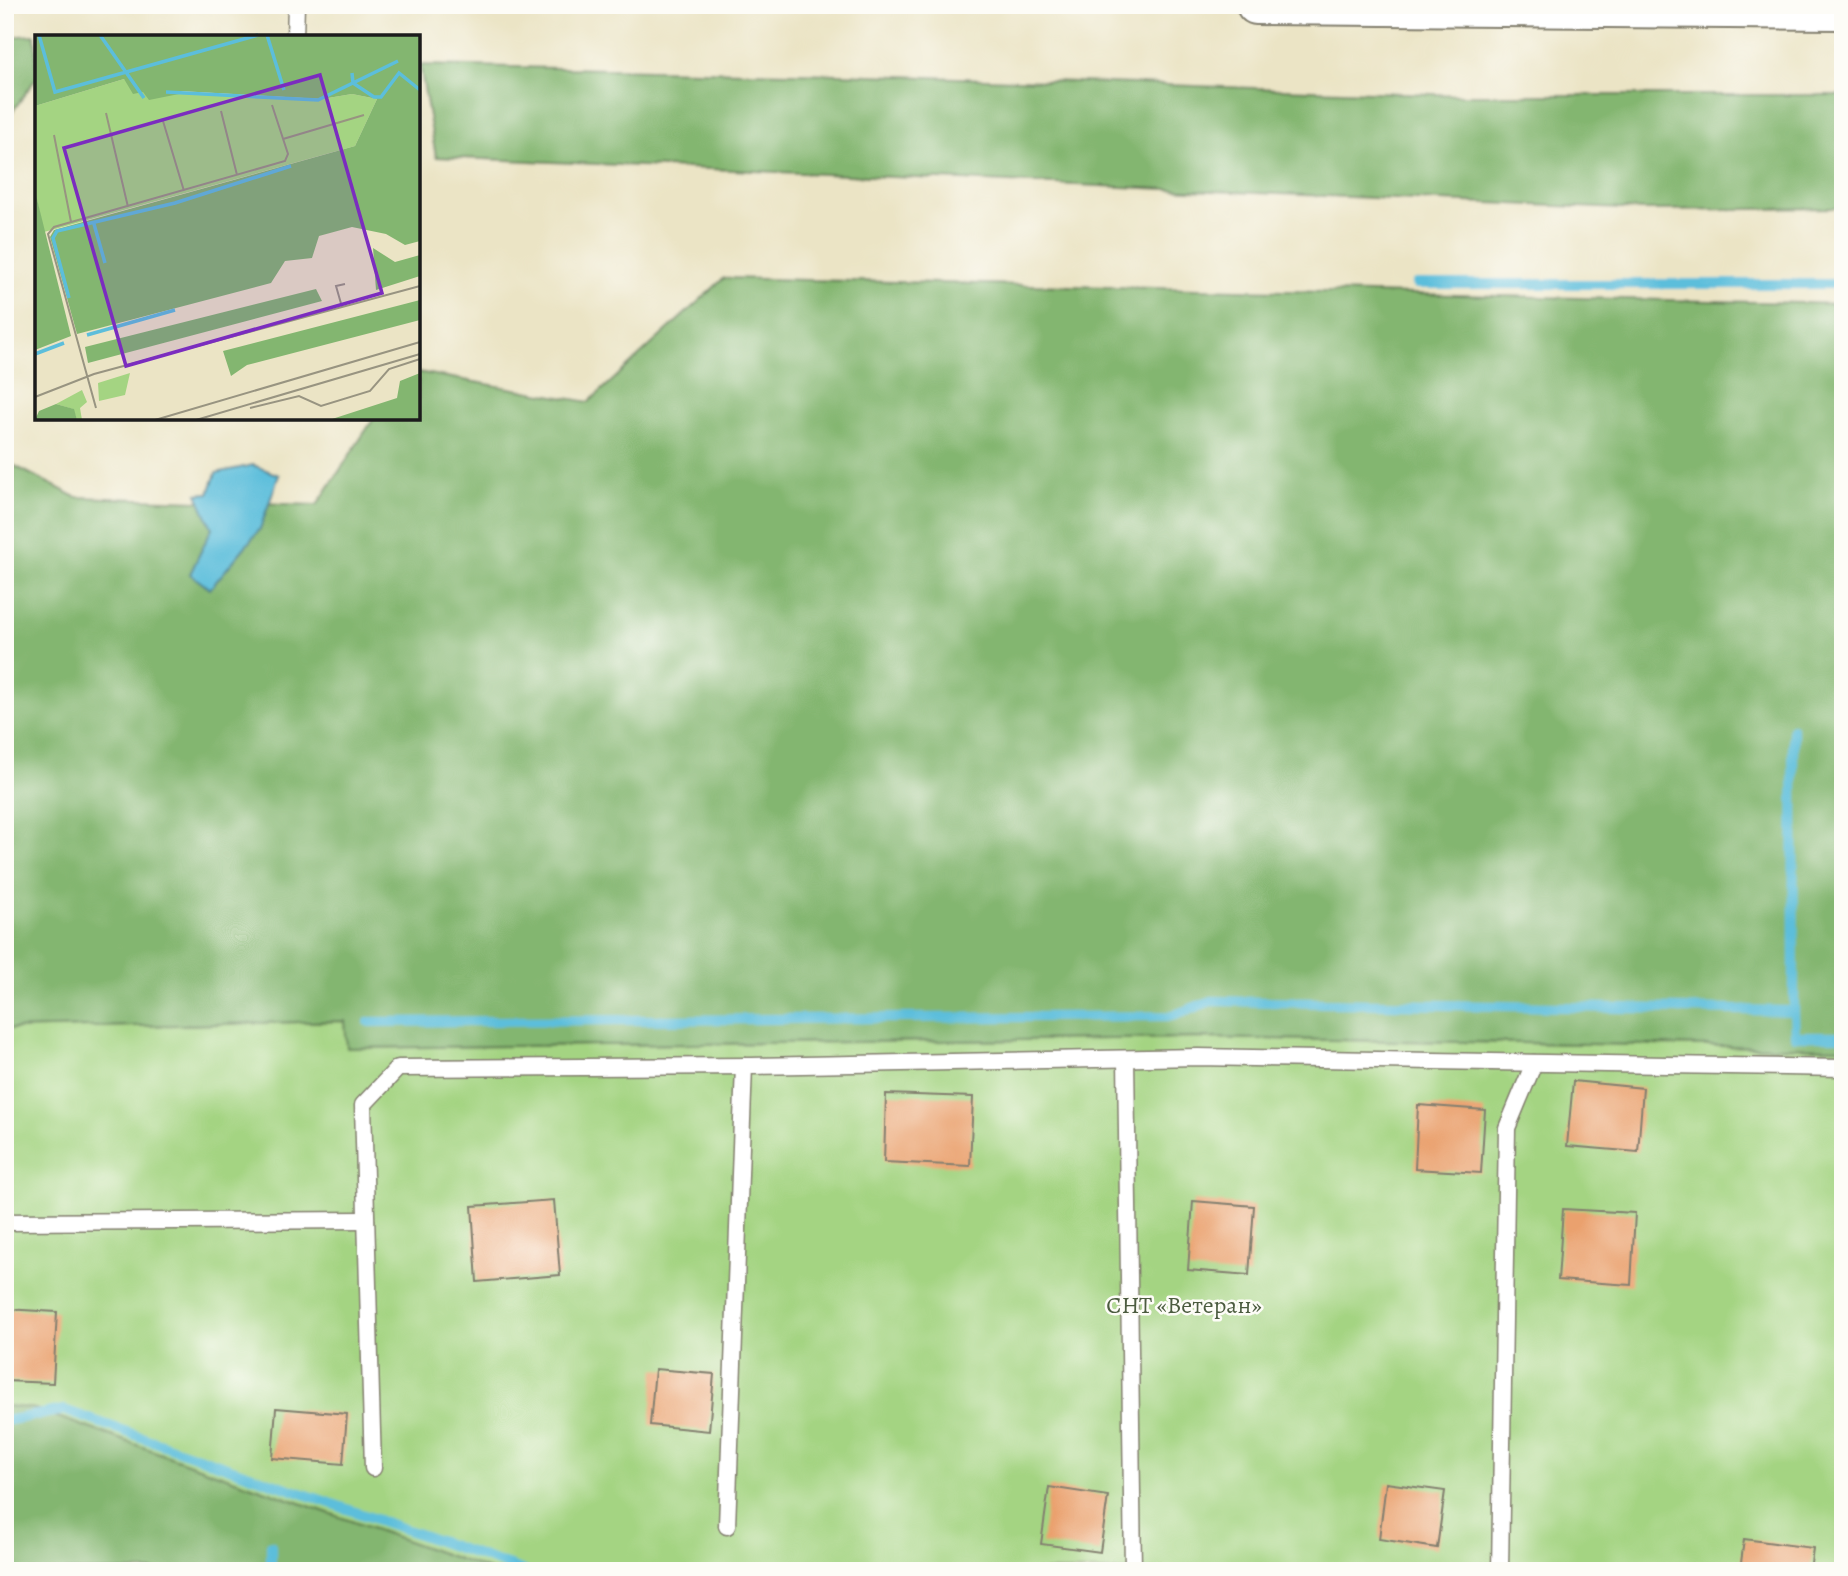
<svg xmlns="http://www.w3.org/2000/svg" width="1848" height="1576" font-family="Alegreya,serif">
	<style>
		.green { fill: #a4d482; stroke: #60784f; stroke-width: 2 }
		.forest { fill: #83b670; stroke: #506946; stroke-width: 2 }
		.water { fill: #5cbedb; stroke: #3c6d7c; stroke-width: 2 }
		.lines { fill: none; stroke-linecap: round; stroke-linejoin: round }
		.stream { stroke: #5cbedb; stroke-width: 10 }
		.building { fill: #eaa16e }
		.lane-casing { stroke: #848070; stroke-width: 19 }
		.secondary-casing { stroke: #848070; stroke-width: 42 }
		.lane { stroke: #fff; stroke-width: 16 }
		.secondary { stroke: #fff; stroke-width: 38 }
		.labels { text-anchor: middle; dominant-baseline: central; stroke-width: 5; stroke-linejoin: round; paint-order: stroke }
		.park-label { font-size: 24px; fill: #4c5c40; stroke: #fdfcf7 }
		.inset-river { fill: none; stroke: #5cbedb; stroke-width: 3.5 }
		.inset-road { fill: none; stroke: #989481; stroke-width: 2 }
		.view { fill: #7b2cbf; fill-opacity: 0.15; stroke: #7b2cbf; stroke-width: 3.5 }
		.inset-edge { fill: none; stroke: #1c1c1c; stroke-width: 3.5 }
	</style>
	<rect width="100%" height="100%" fill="#fdfcf7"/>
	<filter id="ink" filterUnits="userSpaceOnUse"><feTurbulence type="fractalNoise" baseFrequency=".0143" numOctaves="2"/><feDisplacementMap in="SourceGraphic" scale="14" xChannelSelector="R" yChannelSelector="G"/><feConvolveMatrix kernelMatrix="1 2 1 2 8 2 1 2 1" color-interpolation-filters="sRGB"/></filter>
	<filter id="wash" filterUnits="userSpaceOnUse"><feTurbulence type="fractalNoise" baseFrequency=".00686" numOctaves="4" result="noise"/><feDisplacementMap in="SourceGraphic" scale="28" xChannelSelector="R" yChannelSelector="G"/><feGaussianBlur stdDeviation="1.57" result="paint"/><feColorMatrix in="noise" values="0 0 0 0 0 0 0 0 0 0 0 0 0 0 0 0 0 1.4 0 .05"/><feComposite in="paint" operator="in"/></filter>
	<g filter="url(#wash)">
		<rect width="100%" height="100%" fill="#ebe4c5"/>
		<polygon class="green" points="346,1021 348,1048 1199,1038 1843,1048 1843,1571 492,1571 35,1409 5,1406 5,1029"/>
		<g class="forest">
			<polygon points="35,35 37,77 5,122 5,37"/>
			<polygon points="420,65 840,74 1462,95 1843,95 1843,208 1645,210 436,157"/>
			<polygon points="724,278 1843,304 1843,1048 1199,1038 347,1048 345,1021 5,1029 5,461 76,497 317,505 374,418 418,418 418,372 589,402"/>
			<polygon points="5,1406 35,1409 492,1571 5,1571"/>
		</g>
		<polygon class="water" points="253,465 279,475 260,529 210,589 190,574 212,528 197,494 209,493 216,473"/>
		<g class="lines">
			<g class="stream">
				<polyline points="1416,284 1843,284"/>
				<polyline points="1793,729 1794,1011"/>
				<polyline points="369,1022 1172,1016 1211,1001 1794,1011 1795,1036 1843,1036"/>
				<polyline points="5,1421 64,1410 524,1571"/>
				<polyline points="271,1545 271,1571"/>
			</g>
		</g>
		<g id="blocks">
			<g class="building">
				<polygon points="1573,1081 1643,1088 1638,1152 1567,1146"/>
				<polygon points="886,1094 973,1097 970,1166 884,1162"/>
				<polygon points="1418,1105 1485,1110 1481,1173 1415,1169"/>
				<polygon points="554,1200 560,1275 477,1282 472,1206"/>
				<polygon points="1193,1201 1254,1206 1249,1275 1188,1270"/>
				<polygon points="1563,1209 1635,1213 1631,1285 1558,1280"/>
				<polygon points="5,1309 57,1312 53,1383 5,1381"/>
				<polygon points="655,1369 714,1374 709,1431 650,1425"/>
				<polygon points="276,1408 347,1414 343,1464 272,1458"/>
				<polygon points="1386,1483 1445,1491 1437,1548 1379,1539"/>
				<polygon points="1049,1487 1108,1496 1100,1552 1041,1544"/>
				<polygon points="1744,1539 1813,1548 1810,1571 1740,1571"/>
			</g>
		</g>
	</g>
	<g filter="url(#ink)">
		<use href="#blocks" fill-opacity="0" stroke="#848070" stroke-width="2"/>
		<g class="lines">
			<defs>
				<g id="lane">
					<polyline points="295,37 296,5"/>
					<polyline points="1126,1059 1133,1569"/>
					<polyline points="5,1222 366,1220"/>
					<polyline points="373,1468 363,1105 398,1068 752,1066 1198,1057 1843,1068"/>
					<polyline points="727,1526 744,1066"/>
					<polyline points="1500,1571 1507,1128 1534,1063"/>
				</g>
				<polyline id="secondary" points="1256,5 1843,10"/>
			</defs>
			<use href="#lane" class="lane-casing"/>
			<use href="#secondary" class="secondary-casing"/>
			<use href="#lane" class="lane"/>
			<use href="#secondary" class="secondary"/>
		</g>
	</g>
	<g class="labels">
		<g class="park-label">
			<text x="1184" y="1305">СНТ «Ветеран»</text>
		</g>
	</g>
	<g transform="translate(35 35)">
		<rect width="385" height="385" fill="#ebe4c5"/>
		<path d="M89,44L108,57L287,64L317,59L342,64L320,111L9,197L0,156V71ZM95,338L90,360L64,366L63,348ZM47,355L52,367L45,373L47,385H42L38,374L21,369Z" fill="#a4d482"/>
		<path d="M0,0H385V206L370,210L351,199L317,192L284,201L277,223L250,226L236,248L42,299L15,202L19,195L320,111L342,64L317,59L287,64L144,56V59L114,65L108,57L98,59L89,44L0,71ZM0,156L36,301L0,315ZM338,213L360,227L385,220V241L341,255ZM281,254L287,266L53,328L50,312ZM385,265V285L212,330L196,341L188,316ZM385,338V385H294L362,363L365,346ZM21,369L39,374L42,385H0L4,376Z" fill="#83b670"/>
		<path class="inset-river" d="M4,0L20,57L223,0M65,0L109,63M232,0L249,55M317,38L318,48L339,62H346L364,38L385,55M131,57L283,65L363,26M59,189L70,228M34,263L18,203L22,196L140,168L256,131M52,300L140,275M0,319L29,308"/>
		<path class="inset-road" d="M186,76L202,140M71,78L93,172M128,86L149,156M19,100L36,187M248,104L329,80M307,272L301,251L310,249M0,362L59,339L385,251M61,373L13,199L19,192L250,126L253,119L237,70M215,373L264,361L286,371L335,356L354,334L385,324M120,385L385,307M161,385L385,319"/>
		<path class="view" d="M285,40L347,258L91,331L29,113Z"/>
		<rect width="385" height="385" class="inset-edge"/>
	</g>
	<rect width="1848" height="1576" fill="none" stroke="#fdfcf7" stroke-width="28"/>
</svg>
